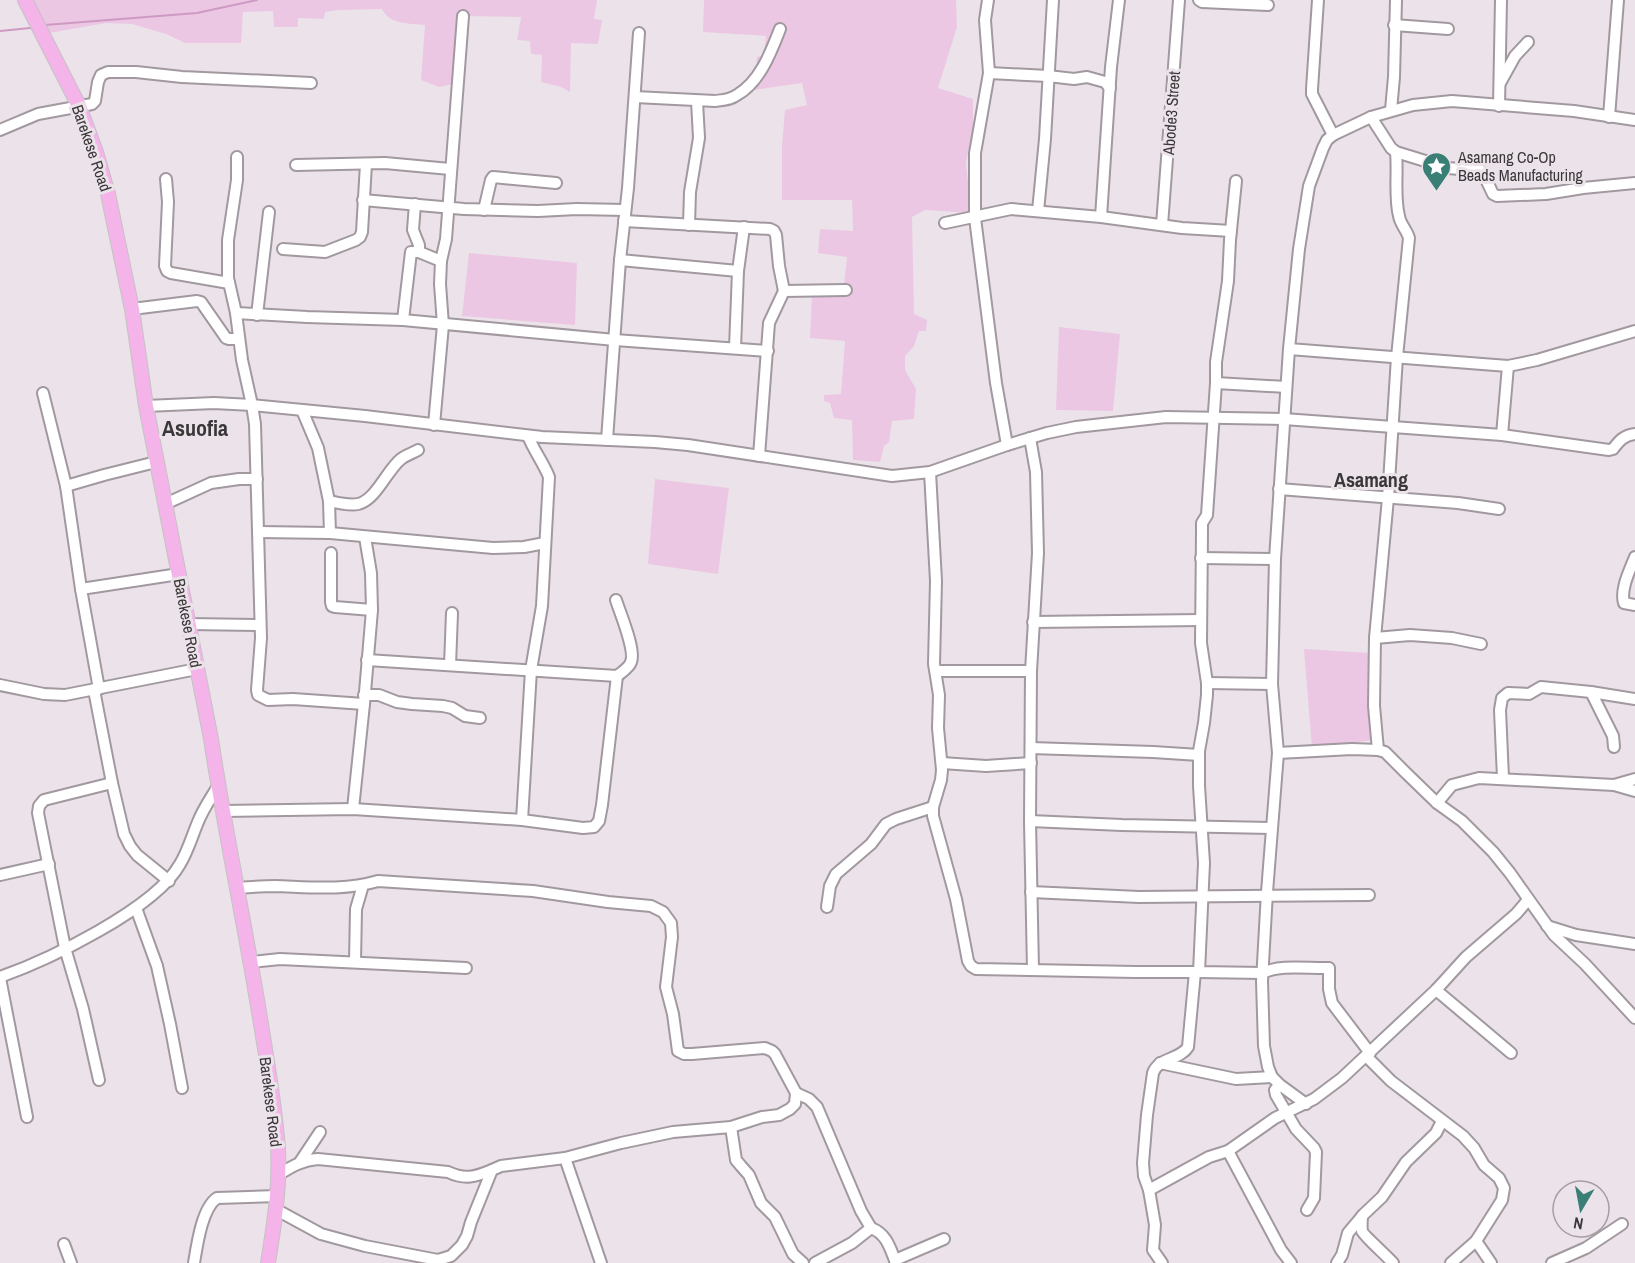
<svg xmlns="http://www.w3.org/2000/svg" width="1635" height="1263" font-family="'Archivo Narrow',sans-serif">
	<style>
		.green { fill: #ebc7e3 }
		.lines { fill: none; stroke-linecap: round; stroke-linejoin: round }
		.stream { stroke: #ce9ac3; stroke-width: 2 }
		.minor-casing { stroke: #a1999f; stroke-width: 14 }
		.major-casing { stroke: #c4c3c4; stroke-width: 16 }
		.minor { stroke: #fff; stroke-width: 10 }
		.major { stroke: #f4b3e9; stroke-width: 14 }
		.labels { text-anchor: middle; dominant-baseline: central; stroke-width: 6; stroke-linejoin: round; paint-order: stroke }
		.street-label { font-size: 16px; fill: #3a3739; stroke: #ece3ea }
		.poi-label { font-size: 16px; fill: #3a3739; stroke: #ece3ea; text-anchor: start }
		.quarter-label { font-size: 20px; font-weight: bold; fill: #3a3739; stroke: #ece3ea }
		.district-label { font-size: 22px; font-weight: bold; fill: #3a3739; stroke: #ece3ea }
	</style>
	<rect width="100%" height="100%" fill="#ece3ea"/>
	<g class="green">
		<path d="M32,0H597L594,19L602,20L598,44L571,43L570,92L561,87L541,82L542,55L531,54L530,41L517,40L521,17L456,16L453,84L439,87L421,80L425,25C409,23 390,25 382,9L338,10L325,12L324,19L298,18V27H274L273,11L243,12L241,43H185L166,34L132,24L106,23L49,33Z"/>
		<polygon points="704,0 956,0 957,27 938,88 973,99 973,127 966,163 971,213 925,210 912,217 914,314 927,320 926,331 919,331 914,346 905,356 905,370 916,389 914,419 892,421 889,442 884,446 880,462 853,460 852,420 834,418 830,403 824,401 824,395 841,394 845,341 810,338 812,296 843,294 847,257 818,253 820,229 853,231 852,200 782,200 782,146 785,110 807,105 802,83 754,90 757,57 764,55 766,36 703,32"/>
		<polygon points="469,253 577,263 575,325 462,316"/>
		<polygon points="1059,327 1120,334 1113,411 1056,410"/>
		<polygon points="655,479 729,488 718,574 648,564"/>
		<polygon points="1304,649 1370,653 1373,740 1312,748"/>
	</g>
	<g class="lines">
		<g class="stream">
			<polyline points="45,25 197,13 257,0"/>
			<polyline points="0,31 30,28"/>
		</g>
		<defs>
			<g id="minor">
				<polyline points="988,0 985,20 989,73 975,153 975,218 996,383 1007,445"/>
				<polyline points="1199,0 1202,2 1268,5"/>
				<polyline points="1318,0 1312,89 1312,94 1333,135"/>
				<polyline points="1394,25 1448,29"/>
				<polyline points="989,73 1048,76 1074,79 1087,77 1105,82 1110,88"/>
				<polyline points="1500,83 1515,56 1528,42"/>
				<path d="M635,97L715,101C723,100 730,100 737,95C760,82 771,52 780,29"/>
				<polyline points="1499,106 1501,0"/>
				<polyline points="1391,110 1394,77 1396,0"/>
				<polyline points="1371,117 1391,148 1396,152 1448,168 1482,171 1493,194 1497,196 1546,194 1583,188 1635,183"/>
				<polyline points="1609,117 1618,0"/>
				<polyline points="0,130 38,114 92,104 95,101 98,82 101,75 108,72 136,72 182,77 311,83"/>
				<polyline points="237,157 237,180 228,240 228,278 236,313 242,360 252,405 255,424 261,638 257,690 258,695 268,700 293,699 364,704"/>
				<polyline points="296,165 385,163 450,169"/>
				<polyline points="166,179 168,202 165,266 167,271 171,273 229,283"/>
				<path d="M1236,181L1230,240L1228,281L1216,362V383L1207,515L1202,523V532L1201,643L1207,683V695L1204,723L1199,751V786L1204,863L1199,972L1263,973C1279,964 1311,969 1329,968V989L1332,1003L1370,1053"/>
				<polyline points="363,200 464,209 538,211 577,209 625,210"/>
				<polyline points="415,204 413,230 419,245 419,252"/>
				<polyline points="484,210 491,180 493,177 556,183"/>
				<polyline points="1038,211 1045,139 1053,0"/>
				<polyline points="1101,217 1111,67 1119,0"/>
				<polyline points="624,221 770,229 774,231 776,235 779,266 784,291 846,290"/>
				<polyline points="945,223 1011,209 1101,217 1182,228 1231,231"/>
				<polyline points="689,225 690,192 699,138 697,101"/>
				<polyline points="1162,225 1179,0"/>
				<polyline points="283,249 325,252 356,240 360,237 362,232 366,164"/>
				<polyline points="620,260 738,271"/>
				<polyline points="132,309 197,301 201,302 226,338 229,339 239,339"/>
				<polyline points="236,313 307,317 403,320 615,340 768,351"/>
				<polyline points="257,315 269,212"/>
				<polyline points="403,320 411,252 419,252 441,261"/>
				<polyline points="735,348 738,271 744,227"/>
				<polyline points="1289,349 1508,366 1537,360 1635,331"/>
				<polyline points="1216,383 1286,387"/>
				<polyline points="43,393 66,486 81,589 99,689"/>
				<path d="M146,406L214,403L252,405L365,416L542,437L655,442L688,445L892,476L930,472L1007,445L1047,433L1076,427L1166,417L1284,419L1502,435L1609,450L1613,449C1619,441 1624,435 1635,434"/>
				<polyline points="302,410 318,448 329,501 330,533"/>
				<polyline points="434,425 443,325 440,284 441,261 446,239 463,16"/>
				<polyline points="1502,435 1508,366"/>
				<polyline points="1030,438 1036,472 1038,553 1031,671 1030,821 1033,970"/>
				<polyline points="607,440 620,260 628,188 639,33"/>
				<polyline points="759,456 769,323 784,291"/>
				<polyline points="930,472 936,581 934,664 939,695 938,728 942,770 941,780 933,807 933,816 956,899 968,961 971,966 976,969 1136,972 1199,972"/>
				<polyline points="66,486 104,475 156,462"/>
				<polyline points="1279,489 1458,503 1499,509"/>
				<path d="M329,501C338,503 349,506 358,504C376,500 387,470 401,459C406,455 413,453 418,450"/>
				<polyline points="165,504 211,483 239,479 257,479"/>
				<polyline points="259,532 330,533 493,548 524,547 545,543"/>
				<polyline points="331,553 331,602 332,606 335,607 372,610"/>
				<path d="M1635,557C1630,570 1620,589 1624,603L1635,605"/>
				<polyline points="1201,558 1275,559"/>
				<polyline points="81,589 179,574"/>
				<polyline points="1033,622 1201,620"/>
				<polyline points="188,624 260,625"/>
				<polyline points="1375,638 1410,635 1452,638 1481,644"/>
				<path d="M367,660L617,676C622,672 629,668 631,662C636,650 620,613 616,600"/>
				<polyline points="450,665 452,613"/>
				<polyline points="936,671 1031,671"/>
				<polyline points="1207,683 1272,684"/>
				<polyline points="0,685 44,694 65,695 197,669"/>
				<polyline points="94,690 112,783 124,834 130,846 137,855 169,881"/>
				<polyline points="1591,692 1613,736 1614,747"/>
				<polyline points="364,695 379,695 397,702 412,704 443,706 452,708 465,716 480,718"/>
				<polyline points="1031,748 1153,752 1199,755"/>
				<path d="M1378,750L1374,706L1375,638L1388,498L1397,357L1409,238C1407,230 1400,224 1399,216C1394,197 1398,173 1396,152"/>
				<polyline points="1278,753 1352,749 1378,750 1385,752 1406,773 1437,803 1462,821 1493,852 1510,873 1554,935 1585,964 1635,1018"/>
				<polyline points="942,763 986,766 1031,763"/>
				<polyline points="1503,778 1500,710 1502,698 1508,693 1529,694 1541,687 1591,692 1635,699"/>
				<polyline points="1614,785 1635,779"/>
				<polyline points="1437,803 1452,785 1479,778 1614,785 1635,791"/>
				<polyline points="353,809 364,704 372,610 371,573 365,537"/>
				<polyline points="223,811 353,809 522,820 583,828 594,827 599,821 602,805 617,676"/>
				<path d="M522,820L531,670L542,606L549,477C543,462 534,451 528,436"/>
				<polyline points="1030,821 1122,825 1271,828"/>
				<polyline points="0,875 49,864"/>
				<path d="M237,888C250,887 262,886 275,886C309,887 344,891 378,881L533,891L608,902L651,906L663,912L671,923L672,937L666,987L673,1014L678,1051L684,1054H692L765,1048L772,1051L775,1054L796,1093L795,1104L790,1109L779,1115L762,1117L731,1127L673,1132L621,1143L565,1158L501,1166L492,1170L471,1222L467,1236L462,1245L451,1256L438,1260L365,1246L321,1234L275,1209"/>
				<polyline points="1031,892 1139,897 1369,895"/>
				<polyline points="827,907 830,886 836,874 871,844 886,824 896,819 933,807"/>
				<polyline points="136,908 157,966 170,1024 182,1088"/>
				<polyline points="1547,926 1576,935 1635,944"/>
				<polyline points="251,962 280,959 466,968"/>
				<polyline points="355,962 356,909 363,885"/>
				<path d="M0,977C48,960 155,909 180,864C188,851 192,836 198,822C203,809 211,798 218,786"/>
				<polyline points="0,978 27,1117"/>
				<polyline points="1436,990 1511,1053"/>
				<polyline points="1366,1056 1391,1081 1463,1136 1474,1148 1484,1165 1499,1178 1504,1188 1502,1200 1476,1241"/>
				<polyline points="1160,1063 1236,1079 1272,1077"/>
				<polyline points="99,1080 83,1009 65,948 38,813 39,806 44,800 112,783"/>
				<polyline points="1279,1085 1275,1090 1276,1095 1296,1129 1314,1148 1316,1152 1314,1198 1307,1210"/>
				<polyline points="796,1093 809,1099 817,1107 861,1211 871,1228 852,1243 815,1263"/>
				<polyline points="1306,1104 1280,1085 1272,1077 1268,1067 1264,1046 1262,981 1267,892 1278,753 1272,684 1275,559 1289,349 1299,249 1309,186 1323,148 1327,140 1333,135 1371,117 1413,105 1452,101 1574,111 1635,120"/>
				<polyline points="731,1127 736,1160 741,1166 749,1175 761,1203 775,1217 793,1254 803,1263"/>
				<polyline points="1228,1151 1281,1250 1291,1263"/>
				<polyline points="565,1158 601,1263"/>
				<polyline points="300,1162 320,1132"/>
				<path d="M278,1175C291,1167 302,1160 318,1159L448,1172C465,1180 475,1177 492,1170"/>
				<polyline points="1149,1190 1209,1157 1228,1151 1275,1118 1314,1099 1342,1078 1436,990 1466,957 1516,914 1528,900"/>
				<path d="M1362,1216C1362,1220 1361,1226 1362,1231C1363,1235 1388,1257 1393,1263"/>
				<path d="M871,1228C887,1234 890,1248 896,1263"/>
				<polyline points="64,1244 71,1263"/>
				<polyline points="895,1260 944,1239"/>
				<path d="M194,1263C197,1245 202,1208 217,1198L277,1196"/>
				<path d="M1162,1263L1153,1250L1155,1225L1149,1190L1144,1176L1143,1163L1147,1115L1153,1073C1159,1057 1180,1060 1188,1047L1195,972"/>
				<polyline points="1337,1263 1342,1255 1348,1233 1364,1214 1382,1197 1406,1162 1436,1133 1442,1121"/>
				<polyline points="1451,1263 1476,1241 1491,1263"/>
				<polyline points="1552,1263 1586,1248 1622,1224"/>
			</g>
			<path id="major" d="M25,0L79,106L96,152L108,194L132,309L146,406L211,739C225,832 245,925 260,1018C267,1061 275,1106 278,1149C280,1187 274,1226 268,1263"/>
		</defs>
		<use href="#minor" class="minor-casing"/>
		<use href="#major" class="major-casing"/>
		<use href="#minor" class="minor"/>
		<use href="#major" class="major"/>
	</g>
	<defs>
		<symbol id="sight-pin" viewBox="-11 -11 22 30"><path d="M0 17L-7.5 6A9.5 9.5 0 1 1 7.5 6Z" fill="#397f76" stroke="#ece3ea"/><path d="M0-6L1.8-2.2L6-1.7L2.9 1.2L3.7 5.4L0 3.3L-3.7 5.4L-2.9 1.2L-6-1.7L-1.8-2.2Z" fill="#fff"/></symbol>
	</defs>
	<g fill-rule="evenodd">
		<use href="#sight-pin" x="1420" y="150" width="33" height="45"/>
	</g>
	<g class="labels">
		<g class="street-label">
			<text transform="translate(1171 113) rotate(-86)">Abode3 Street</text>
			<text transform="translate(92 148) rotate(71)">Barekese Road</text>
			<text transform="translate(188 623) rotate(79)">Barekese Road</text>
			<text transform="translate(271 1102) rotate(83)">Barekese Road</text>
		</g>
		<g class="poi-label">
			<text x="1458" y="157">Asamang Co-Op<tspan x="1458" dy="18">Beads Manufacturing</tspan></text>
		</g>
		<g class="quarter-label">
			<text x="1371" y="479">Asamang</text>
		</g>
		<g class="district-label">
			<text x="195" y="428">Asuofia</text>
		</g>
	</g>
	<g transform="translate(1581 1209) rotate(190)"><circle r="28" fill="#ece3ea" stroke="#a59ea3" stroke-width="1.5"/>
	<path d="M0-4.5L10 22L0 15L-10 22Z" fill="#397f76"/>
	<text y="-9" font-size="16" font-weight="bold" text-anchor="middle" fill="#3a3739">N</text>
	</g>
</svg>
